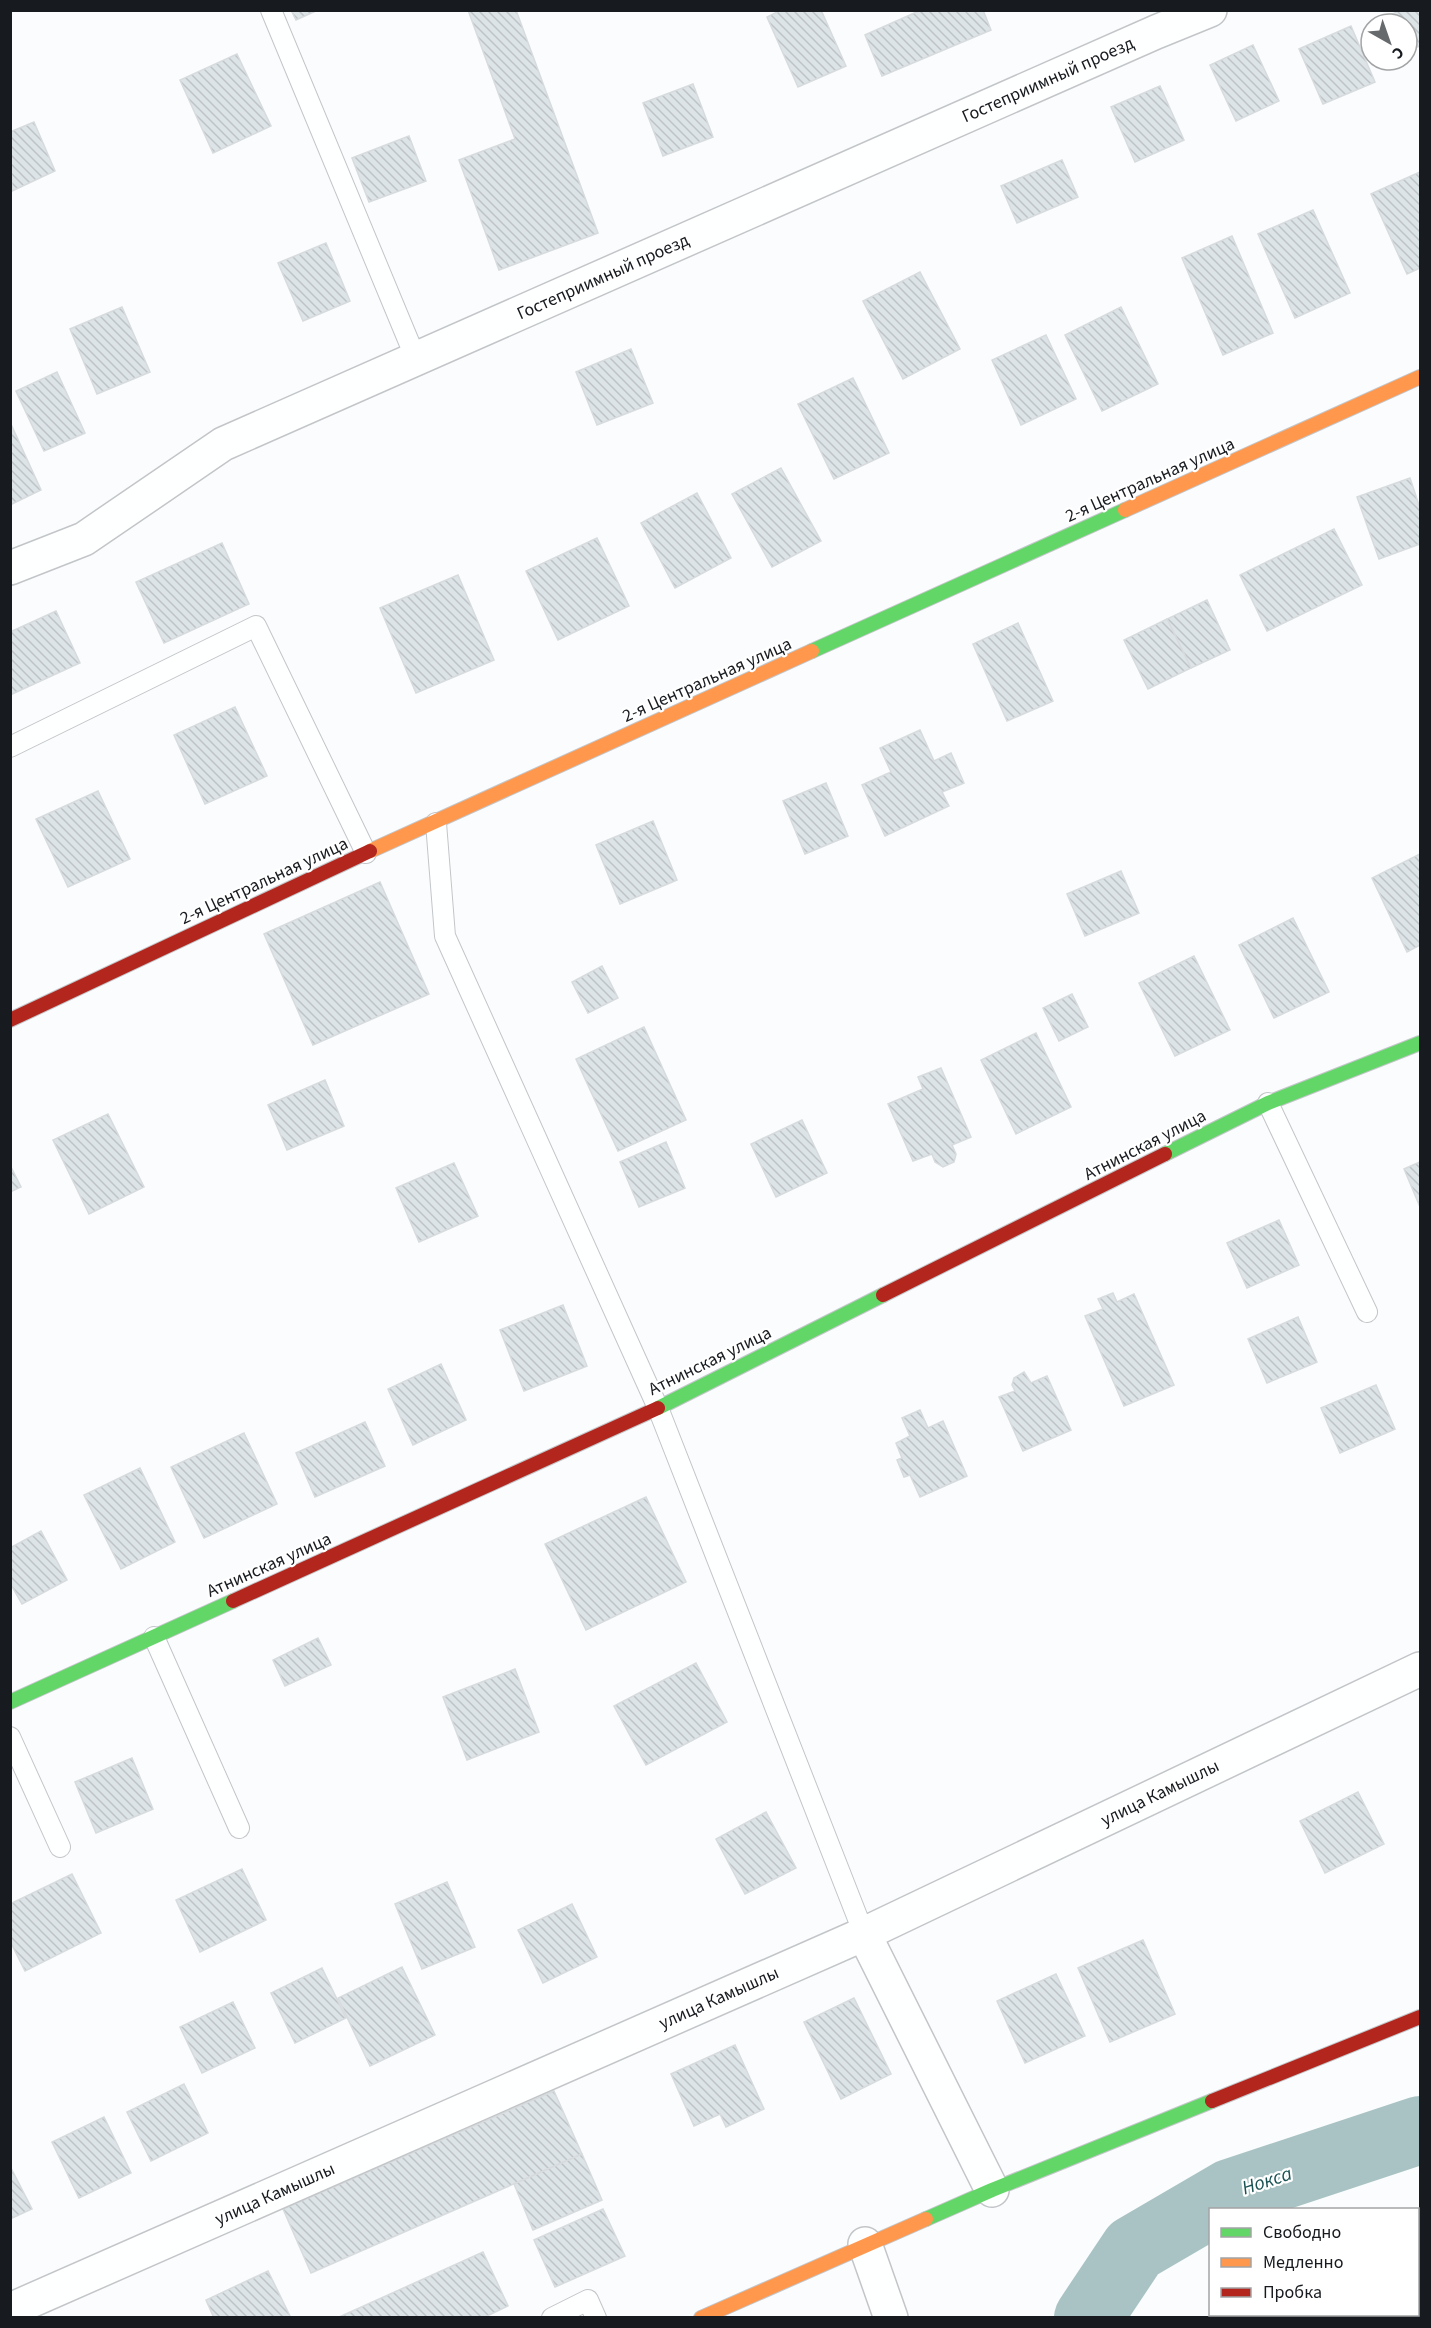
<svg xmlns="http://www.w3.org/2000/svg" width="1431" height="2328" font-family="'Source Sans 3',sans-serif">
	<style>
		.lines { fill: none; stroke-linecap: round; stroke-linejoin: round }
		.river { stroke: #a9c3c4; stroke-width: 68 }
		.building { fill: url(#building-back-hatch); stroke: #d7dbdd; stroke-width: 1.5 }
		.lane-casing { stroke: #c3c6c9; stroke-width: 22 }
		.street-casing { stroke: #c3c6c9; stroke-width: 36 }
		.fast-casing { stroke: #c3c6c9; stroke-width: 16 }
		.slow-casing { stroke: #c3c6c9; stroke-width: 16 }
		.jam-casing { stroke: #c3c6c9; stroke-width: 16 }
		.lane { stroke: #feffff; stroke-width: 20 }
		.street { stroke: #feffff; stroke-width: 33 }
		.fast { stroke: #63d668; stroke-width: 14 }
		.slow { stroke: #ff974d; stroke-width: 14 }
		.jam { stroke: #b3261e; stroke-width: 14 }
		.labels { text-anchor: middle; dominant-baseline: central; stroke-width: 4.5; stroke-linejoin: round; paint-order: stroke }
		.street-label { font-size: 18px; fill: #171b1f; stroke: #fff }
		.water-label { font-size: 20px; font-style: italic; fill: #1b5254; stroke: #fff }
	</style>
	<defs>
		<pattern id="building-back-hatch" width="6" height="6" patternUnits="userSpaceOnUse" patternTransform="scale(1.5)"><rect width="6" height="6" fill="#dde4e7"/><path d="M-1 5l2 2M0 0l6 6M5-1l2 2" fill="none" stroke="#bdc3c6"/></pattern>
	</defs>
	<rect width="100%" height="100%" fill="#fafcfd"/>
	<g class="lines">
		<polyline class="river" points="1088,2318 1134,2249 1230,2193 1420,2130"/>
	</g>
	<g class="building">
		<polygon points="291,10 318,10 296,20"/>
		<polygon points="468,10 516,10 598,233 499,270 459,160 515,139"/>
		<polygon points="781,10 821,10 846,66 798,87 767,17"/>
		<polygon points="921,10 983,10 991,30 882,76 865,35"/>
		<polygon points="1401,10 1420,10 1420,46 1407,51 1407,24 1389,24 1386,17"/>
		<polygon points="1351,26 1375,82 1323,104 1299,49"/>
		<polygon points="1253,45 1279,101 1236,121 1210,65"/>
		<polygon points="237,54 271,126 213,153 180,80"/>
		<polygon points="693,84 713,137 663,156 643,103"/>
		<polygon points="1160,86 1184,140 1135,162 1111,107"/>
		<polygon points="34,122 55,171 12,191 10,132"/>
		<polygon points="409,136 426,181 369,202 352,158"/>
		<polygon points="1062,160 1078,197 1017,223 1001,186"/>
		<polygon points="1420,172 1420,268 1407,274 1371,194"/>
		<polygon points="1313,210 1350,293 1295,318 1258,234"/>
		<polygon points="1232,236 1273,333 1223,355 1182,258"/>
		<polygon points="326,243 350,301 303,321 278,263"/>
		<polygon points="920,272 960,349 903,379 863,301"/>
		<polygon points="122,307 150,372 97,394 70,329"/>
		<polygon points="1121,307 1158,384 1102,411 1065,335"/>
		<polygon points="1046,335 1076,399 1021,425 992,360"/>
		<polygon points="631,349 653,403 597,425 576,372"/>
		<polygon points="57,372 85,433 44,451 16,391"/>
		<polygon points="853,378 889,453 834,479 798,404"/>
		<polygon points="10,422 41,490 10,505"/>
		<polygon points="781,468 821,541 772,567 732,494"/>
		<polygon points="1410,478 1420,508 1420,544 1379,559 1357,497"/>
		<polygon points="697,493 731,558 675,588 641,523"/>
		<polygon points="1334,529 1362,585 1267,631 1240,575"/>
		<polygon points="597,538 629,606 558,640 526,571"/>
		<polygon points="222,543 249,604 164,643 136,582"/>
		<polygon points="458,575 494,660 416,693 380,608"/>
		<polygon points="1207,600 1230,650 1191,668 1167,619"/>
		<polygon points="56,611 80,663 10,695 10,632"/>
		<polygon points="1167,619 1191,668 1148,689 1124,640"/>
		<polygon points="1018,623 1053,701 1007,721 973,644"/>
		<polygon points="235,707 267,776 205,804 174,735"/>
		<polygon points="920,730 934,761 951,753 964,783 942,792 949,806 885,836 862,785 891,772 880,748"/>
		<polygon points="826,783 848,836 805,854 783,801"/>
		<polygon points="98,791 130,859 68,887 36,819"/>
		<polygon points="653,821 677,880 620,904 596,845"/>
		<polygon points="1420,854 1420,945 1407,952 1372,878"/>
		<polygon points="1121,871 1139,913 1085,936 1067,894"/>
		<polygon points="380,882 429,994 313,1045 264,934"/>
		<polygon points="1293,918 1329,992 1274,1018 1239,945"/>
		<polygon points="1194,956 1230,1030 1175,1056 1139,983"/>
		<polygon points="602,966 618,998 588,1013 572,982"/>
		<polygon points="1072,994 1088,1027 1059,1041 1043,1008"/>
		<polygon points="644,1027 686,1120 618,1151 576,1059"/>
		<polygon points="1036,1033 1071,1107 1016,1134 981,1060"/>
		<polygon points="941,1068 971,1137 952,1145 956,1154 954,1162 943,1167 935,1162 932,1154 913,1161 888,1104 923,1089 918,1077"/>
		<polygon points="325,1080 344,1126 287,1150 268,1105"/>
		<polygon points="108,1114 144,1187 89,1214 53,1140"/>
		<polygon points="802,1120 827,1173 776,1197 751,1144"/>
		<polygon points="666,1142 685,1188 639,1207 620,1162"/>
		<polygon points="1420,1162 1420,1207 1404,1169"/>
		<polygon points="454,1163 478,1216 419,1242 396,1188"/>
		<polygon points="10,1165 21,1187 10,1192"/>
		<polygon points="1279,1220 1299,1265 1247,1288 1227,1243"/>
		<polygon points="1113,1293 1117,1302 1134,1294 1174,1385 1124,1406 1085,1316 1103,1309 1098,1299"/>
		<polygon points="563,1305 587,1366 524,1391 500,1330"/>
		<polygon points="1298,1317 1317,1362 1267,1383 1248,1339"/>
		<polygon points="441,1364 466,1420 413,1445 388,1389"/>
		<polygon points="1024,1372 1031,1383 1047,1376 1071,1430 1023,1451 999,1397 1015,1391 1012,1385 1014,1378"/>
		<polygon points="1376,1385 1395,1429 1340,1453 1321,1408"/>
		<polygon points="920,1410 928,1428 943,1421 967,1476 920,1497 910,1475 904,1477 897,1460 902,1458 896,1443 910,1436 902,1418"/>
		<polygon points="365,1422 385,1466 315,1497 296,1453"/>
		<polygon points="244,1433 277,1504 204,1538 171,1467"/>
		<polygon points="140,1468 175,1542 121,1569 84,1495"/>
		<polygon points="646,1497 686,1582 586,1630 545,1544"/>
		<polygon points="41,1531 67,1580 22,1604 10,1583 10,1548"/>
		<polygon points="318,1638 331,1665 285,1686 273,1660"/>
		<polygon points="696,1663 727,1722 646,1765 614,1706"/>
		<polygon points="515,1669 539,1732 467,1760 443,1697"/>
		<polygon points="132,1758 153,1809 96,1833 75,1782"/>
		<polygon points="1358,1792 1384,1844 1325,1873 1300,1821"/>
		<polygon points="766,1812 796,1868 745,1894 716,1839"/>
		<polygon points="242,1869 266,1920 200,1952 176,1900"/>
		<polygon points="72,1874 101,1933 25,1971 10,1941 10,1904"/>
		<polygon points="447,1882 475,1947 422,1969 395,1904"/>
		<polygon points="572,1904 597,1957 543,1983 518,1930"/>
		<polygon points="1143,1940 1175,2014 1110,2042 1078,1968"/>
		<polygon points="402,1967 435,2035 370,2066 338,1998"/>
		<polygon points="322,1968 346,2018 295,2043 271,1993"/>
		<polygon points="1056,1974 1085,2036 1025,2063 997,2001"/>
		<polygon points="854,1998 891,2074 841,2099 804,2022"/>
		<polygon points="233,2002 255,2048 202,2073 180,2027"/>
		<polygon points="735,2045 764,2109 726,2127 720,2114 694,2126 671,2074"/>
		<polygon points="184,2084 208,2133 151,2161 127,2112"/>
		<polygon points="554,2091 582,2154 311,2273 283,2209"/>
		<polygon points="104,2117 131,2173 79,2198 52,2142"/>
		<polygon points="582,2154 602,2200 533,2230 514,2184"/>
		<polygon points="10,2166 32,2209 10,2219"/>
		<polygon points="603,2209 625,2256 555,2287 534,2240"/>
		<polygon points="1420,2231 1420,2318 1391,2318 1391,2314 1418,2314 1418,2232"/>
		<polygon points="483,2252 508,2306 483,2318 337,2318"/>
		<polygon points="268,2271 291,2318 214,2318 206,2300"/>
	</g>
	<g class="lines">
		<defs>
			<g id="lane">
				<polyline points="271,10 416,359"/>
				<polyline points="10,747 256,626 366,853"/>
				<polyline points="436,823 445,936 658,1408 864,1934"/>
				<polyline points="1268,1103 1367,1312"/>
				<polyline points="154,1637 239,1828"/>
				<polyline points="10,1737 60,1847"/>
				<polyline points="552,2318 588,2300 596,2318"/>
			</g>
			<g id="street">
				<polyline points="10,568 84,539 223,444 1156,32 1210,10"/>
				<polyline points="864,1934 992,2190"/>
				<polyline points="865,2244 891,2318"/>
				<polyline points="10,2310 864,1934 1420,1669"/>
			</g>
			<g id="fast">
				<polyline points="812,651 1125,510"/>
				<polyline points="1165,1154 1268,1103 1420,1043"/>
				<polyline points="658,1408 883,1295"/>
				<polyline points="10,1702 233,1601"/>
				<polyline points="926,2219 992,2190 1212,2101"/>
			</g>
			<g id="slow">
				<polyline points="1125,510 1420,377"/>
				<polyline points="370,851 812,651"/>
				<polyline points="701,2318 926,2219"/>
			</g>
			<g id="jam">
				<polyline points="10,1020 370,851"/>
				<polyline points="883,1295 1165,1154"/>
				<polyline points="233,1601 658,1408"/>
				<polyline points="1212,2101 1420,2017"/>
			</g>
		</defs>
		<use href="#lane" class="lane-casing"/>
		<use href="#street" class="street-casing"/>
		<use href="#fast" class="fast-casing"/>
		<use href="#slow" class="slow-casing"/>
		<use href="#jam" class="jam-casing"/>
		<use href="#lane" class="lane"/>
		<use href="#street" class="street"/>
		<use href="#fast" class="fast"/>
		<use href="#slow" class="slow"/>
		<use href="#jam" class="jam"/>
	</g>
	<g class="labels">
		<g class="street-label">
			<text transform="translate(1048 80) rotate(-24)">Гостеприимный проезд</text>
			<text transform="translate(603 277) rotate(-24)">Гостеприимный проезд</text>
			<text transform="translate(1150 480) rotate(-24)">2-я Центральная улица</text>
			<text transform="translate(707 680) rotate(-24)">2-я Центральная улица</text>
			<text transform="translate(264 881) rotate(-25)">2-я Центральная улица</text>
			<text transform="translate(1145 1145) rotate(-27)">Атнинская улица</text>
			<text transform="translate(710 1361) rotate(-26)">Атнинская улица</text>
			<text transform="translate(269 1565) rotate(-24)">Атнинская улица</text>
			<text transform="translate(1160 1793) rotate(-26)">улица Камышлы</text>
			<text transform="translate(719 1998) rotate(-24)">улица Камышлы</text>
			<text transform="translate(275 2194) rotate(-24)">улица Камышлы</text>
		</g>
		<g class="water-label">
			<text transform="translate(1267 2181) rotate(-18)">Нокса</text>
		</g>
	</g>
	<rect width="1431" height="2328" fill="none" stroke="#171b1f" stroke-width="24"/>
	<rect x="1209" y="2208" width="210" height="108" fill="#ffffff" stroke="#a2a4a5" stroke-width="1.5"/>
	<rect x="1221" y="2228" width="30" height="9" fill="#63d668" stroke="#a2a4a5" stroke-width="1.5"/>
	<text x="1263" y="2238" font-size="18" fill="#171b1f">Свободно</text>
	<rect x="1221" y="2258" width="30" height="9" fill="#ff974d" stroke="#a2a4a5" stroke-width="1.5"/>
	<text x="1263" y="2268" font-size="18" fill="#171b1f">Медленно</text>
	<rect x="1221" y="2288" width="30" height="9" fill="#b3261e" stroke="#a2a4a5" stroke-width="1.5"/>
	<text x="1263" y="2298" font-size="18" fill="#171b1f">Пробка</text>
	<g transform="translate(1389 42) rotate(140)"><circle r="28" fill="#ffffff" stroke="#a2a4a5" stroke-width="1.5"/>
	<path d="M0-4.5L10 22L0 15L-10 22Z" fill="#666a6d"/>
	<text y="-9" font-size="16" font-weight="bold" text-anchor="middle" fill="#171b1f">С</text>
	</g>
</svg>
